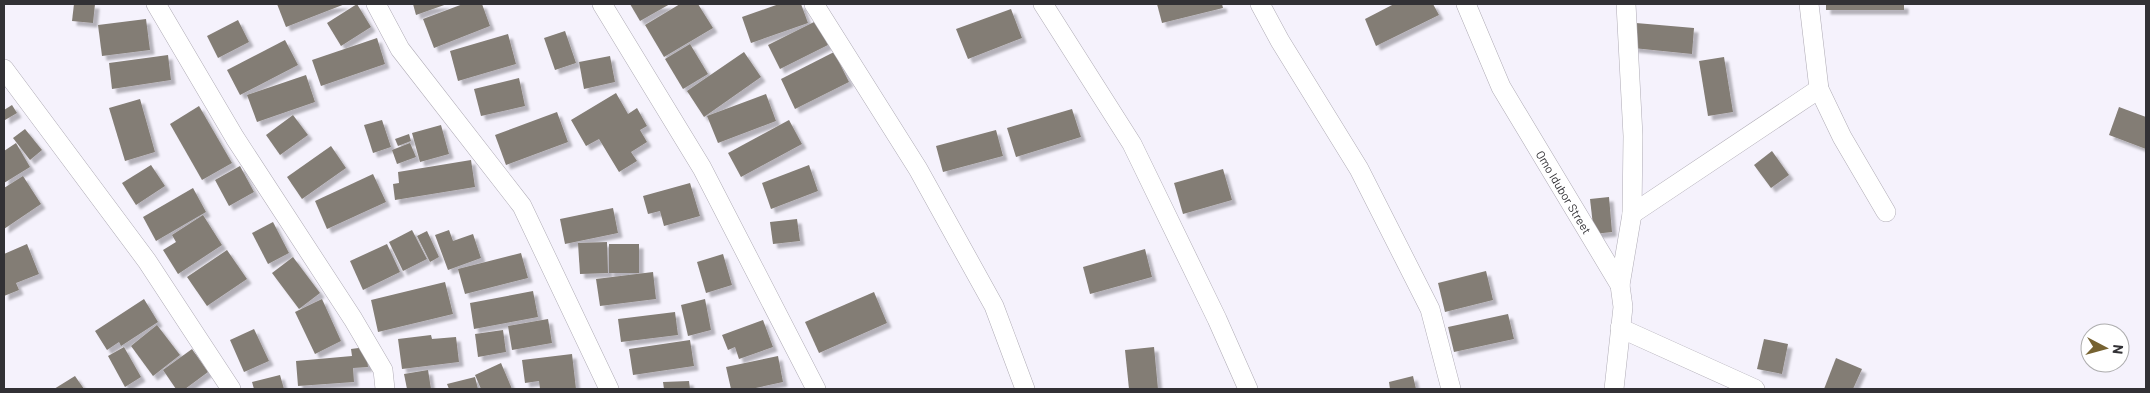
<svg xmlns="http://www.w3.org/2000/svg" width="2150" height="393" font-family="Barlow,sans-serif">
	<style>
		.building { fill: #837d75; filter: url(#shadow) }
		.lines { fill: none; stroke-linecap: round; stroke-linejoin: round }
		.street-casing { stroke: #afabb5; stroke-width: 20 }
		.street { stroke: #fff; stroke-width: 19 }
		.labels { text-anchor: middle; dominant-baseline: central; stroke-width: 4; stroke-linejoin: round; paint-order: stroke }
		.street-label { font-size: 12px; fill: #323135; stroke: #fff }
	</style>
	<defs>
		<filter id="shadow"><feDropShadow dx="4.5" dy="4.5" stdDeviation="1" flood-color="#0004"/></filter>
	</defs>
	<rect width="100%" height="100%" fill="#f5f2fc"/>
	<g class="building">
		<polygon points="74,4 95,4 93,23 72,21"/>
		<polygon points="277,4 345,4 286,27"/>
		<polygon points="357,4 371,27 341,46 327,23"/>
		<polygon points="413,4 447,4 416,15"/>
		<polygon points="463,4 482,4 490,26 434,48 423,19"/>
		<polygon points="630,4 670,4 640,21"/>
		<polygon points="680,4 698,4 713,28 664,57 645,25"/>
		<polygon points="779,4 801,4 808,23 751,43 742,17"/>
		<polygon points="1157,4 1222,4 1223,8 1162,23"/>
		<polygon points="1394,4 1433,4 1439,15 1376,46 1365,19"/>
		<rect x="1826" y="4" width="78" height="6"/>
		<polygon points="1011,9 1022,38 968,59 956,29"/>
		<polygon points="146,19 150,50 102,56 98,25"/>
		<polygon points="238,20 249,42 218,58 207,36"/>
		<polygon points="816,21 828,45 780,69 768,45"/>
		<polygon points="1636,23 1694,28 1692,54 1633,48"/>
		<polygon points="565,31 576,63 555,70 544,38"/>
		<polygon points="508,34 516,64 458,81 450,51"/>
		<polygon points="377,38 385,64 321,86 312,60"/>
		<polygon points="285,40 298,65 240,95 227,70"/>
		<polygon points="690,44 708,74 683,89 665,59"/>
		<polygon points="744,52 761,77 704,117 687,91"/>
		<polygon points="834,52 849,82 795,109 781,79"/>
		<polygon points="168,55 171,80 112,89 109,63"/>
		<polygon points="610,56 615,82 584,89 579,62"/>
		<polygon points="1724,57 1733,112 1708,116 1699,61"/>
		<polygon points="306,75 315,102 257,122 247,95"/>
		<polygon points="519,78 525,106 481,116 474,89"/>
		<polygon points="616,93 628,114 637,108 647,126 640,130 647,142 631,152 637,161 619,172 599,139 586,146 571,120"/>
		<polygon points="766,94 776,121 718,143 707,116"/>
		<polygon points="140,99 155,152 125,161 109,108"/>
		<polygon points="12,105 17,113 5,120 4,110"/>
		<polygon points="199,106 232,163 202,180 170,124"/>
		<polygon points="2119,107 2146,117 2146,149 2109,135"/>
		<polygon points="1072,109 1081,137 1016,157 1007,128"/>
		<polygon points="557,112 568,142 506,165 495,135"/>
		<polygon points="293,115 308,135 280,155 266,135"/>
		<polygon points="382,120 391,147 373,153 364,125"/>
		<polygon points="789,120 802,144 741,177 728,153"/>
		<polygon points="441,125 449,154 420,162 412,133"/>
		<polygon points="25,129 42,150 30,160 13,138"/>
		<polygon points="996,130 1003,156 943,172 936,146"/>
		<polygon points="409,134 411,141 398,146 395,139"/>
		<polygon points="16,143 30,167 4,183 4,151"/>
		<polygon points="410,143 416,157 397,164 392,150"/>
		<polygon points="331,146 346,168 302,199 287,177"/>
		<polygon points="1772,151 1789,175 1771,188 1754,165"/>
		<polygon points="471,160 475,187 395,200 393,184 399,183 398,172"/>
		<polygon points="151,165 165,186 136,205 122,183"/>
		<polygon points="809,165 818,191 771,209 762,183"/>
		<polygon points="240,166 254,192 229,206 215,180"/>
		<polygon points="1223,169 1232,200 1183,214 1174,183"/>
		<polygon points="373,174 386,202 327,229 315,201"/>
		<polygon points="23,176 41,204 4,229 4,188"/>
		<polygon points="690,183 700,216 664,226 660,211 648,214 643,196"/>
		<polygon points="193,188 206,212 156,241 143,217"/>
		<polygon points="1609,197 1612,232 1594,234 1590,199"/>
		<polygon points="613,208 618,233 565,244 560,219"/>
		<polygon points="203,215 222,245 178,274 163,250 176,242 172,235"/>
		<polygon points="797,219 800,241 773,244 770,222"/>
		<polygon points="273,222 289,253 268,264 252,233"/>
		<polygon points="412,230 427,259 403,271 389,242"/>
		<polygon points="449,230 453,241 473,234 481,258 448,270 435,235"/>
		<polygon points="427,231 439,257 430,262 417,236"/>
		<polygon points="607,242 608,273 580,274 578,243"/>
		<polygon points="27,244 39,274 16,283 19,290 4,296 4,254"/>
		<polygon points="387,244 400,272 363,290 350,261"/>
		<rect x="609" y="244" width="30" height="29"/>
		<polygon points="1145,249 1152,277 1090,294 1083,267"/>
		<polygon points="227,250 247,279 207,306 187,277"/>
		<polygon points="521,253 528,278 465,294 458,269"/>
		<polygon points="723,254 732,285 706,293 697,262"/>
		<polygon points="293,257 320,293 299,309 272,273"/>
		<polygon points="1486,271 1493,300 1445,312 1438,283"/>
		<polygon points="653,272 656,299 600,306 596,279"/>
		<polygon points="445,282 453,314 378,332 371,300"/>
		<polygon points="533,291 538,317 474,329 470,303"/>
		<polygon points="874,292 887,323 819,353 805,322"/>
		<polygon points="144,299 158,322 121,346 119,342 107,350 95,331"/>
		<polygon points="322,299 341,341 315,354 295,312"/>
		<polygon points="705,299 711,330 688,336 681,305"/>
		<polygon points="675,312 678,335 621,342 618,319"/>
		<polygon points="1508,314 1514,339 1454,352 1448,327"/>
		<polygon points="548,319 552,343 512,350 508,326"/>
		<polygon points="763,320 773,347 739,359 735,347 728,350 722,335"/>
		<polygon points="157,325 180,355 153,376 131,346"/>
		<polygon points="254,329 269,361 244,372 230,340"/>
		<polygon points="503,330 506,352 478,357 475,334"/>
		<polygon points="431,335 432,339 456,337 459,362 402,369 398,339"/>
		<polygon points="1764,339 1788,344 1782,374 1757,369"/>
		<polygon points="690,340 694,366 633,375 629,349"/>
		<polygon points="124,347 141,377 125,387 108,356"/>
		<polygon points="366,347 368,367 353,368 354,382 298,386 296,361 352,356 351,349"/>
		<polygon points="1154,347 1158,389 1129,389 1125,350"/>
		<polygon points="192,349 208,372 185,389 176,389 163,370"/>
		<polygon points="572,354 576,389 540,389 539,381 525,383 522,360"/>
		<polygon points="778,356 783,382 751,389 731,389 726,367"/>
		<polygon points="1836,358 1862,369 1853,389 1824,389"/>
		<polygon points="501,363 512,389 481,389 475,375"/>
		<polygon points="428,370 431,389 407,389 404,374"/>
		<polygon points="280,375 284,389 254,389 252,382"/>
		<polygon points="75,376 84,389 54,389"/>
		<polygon points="1413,376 1416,389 1390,389 1389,382"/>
		<polygon points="475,377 478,389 449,389 447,384"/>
		<polygon points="689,381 690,389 664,389 663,382"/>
	</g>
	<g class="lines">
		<defs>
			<g id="street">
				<polyline points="156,4 235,138 353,319 383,370 385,389"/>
				<polyline points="376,4 400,49 522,206 609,389"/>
				<polyline points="602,4 702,168 816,389"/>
				<polyline points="814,4 918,169 994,306 1025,389"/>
				<polyline points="1043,4 1132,144 1217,319 1248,389"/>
				<polyline points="1260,4 1280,41 1359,169 1430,309 1451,389"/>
				<polyline points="1466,4 1501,87 1620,285 1623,307 1614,389"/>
				<polyline points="1809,4 1819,89 1842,137 1886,212"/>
				<polyline points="4,69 147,261 231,389"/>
				<polyline points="1632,214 1819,89"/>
				<polyline points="1620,285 1632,214 1633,136 1626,4"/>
				<polyline points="1620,328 1755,389"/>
			</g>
		</defs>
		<use href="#street" class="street-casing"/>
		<use href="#street" class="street"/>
	</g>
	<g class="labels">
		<g class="street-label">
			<text transform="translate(1564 192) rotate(59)">Omo Idubor Street</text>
		</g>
	</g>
	<rect width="2150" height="393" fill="none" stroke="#323135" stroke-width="10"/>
	<g transform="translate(2105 348) rotate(96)"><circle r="24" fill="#ffffff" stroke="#adadae"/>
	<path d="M0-4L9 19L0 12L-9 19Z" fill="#766231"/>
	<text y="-8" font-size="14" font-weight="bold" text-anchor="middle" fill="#323135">N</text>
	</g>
</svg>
